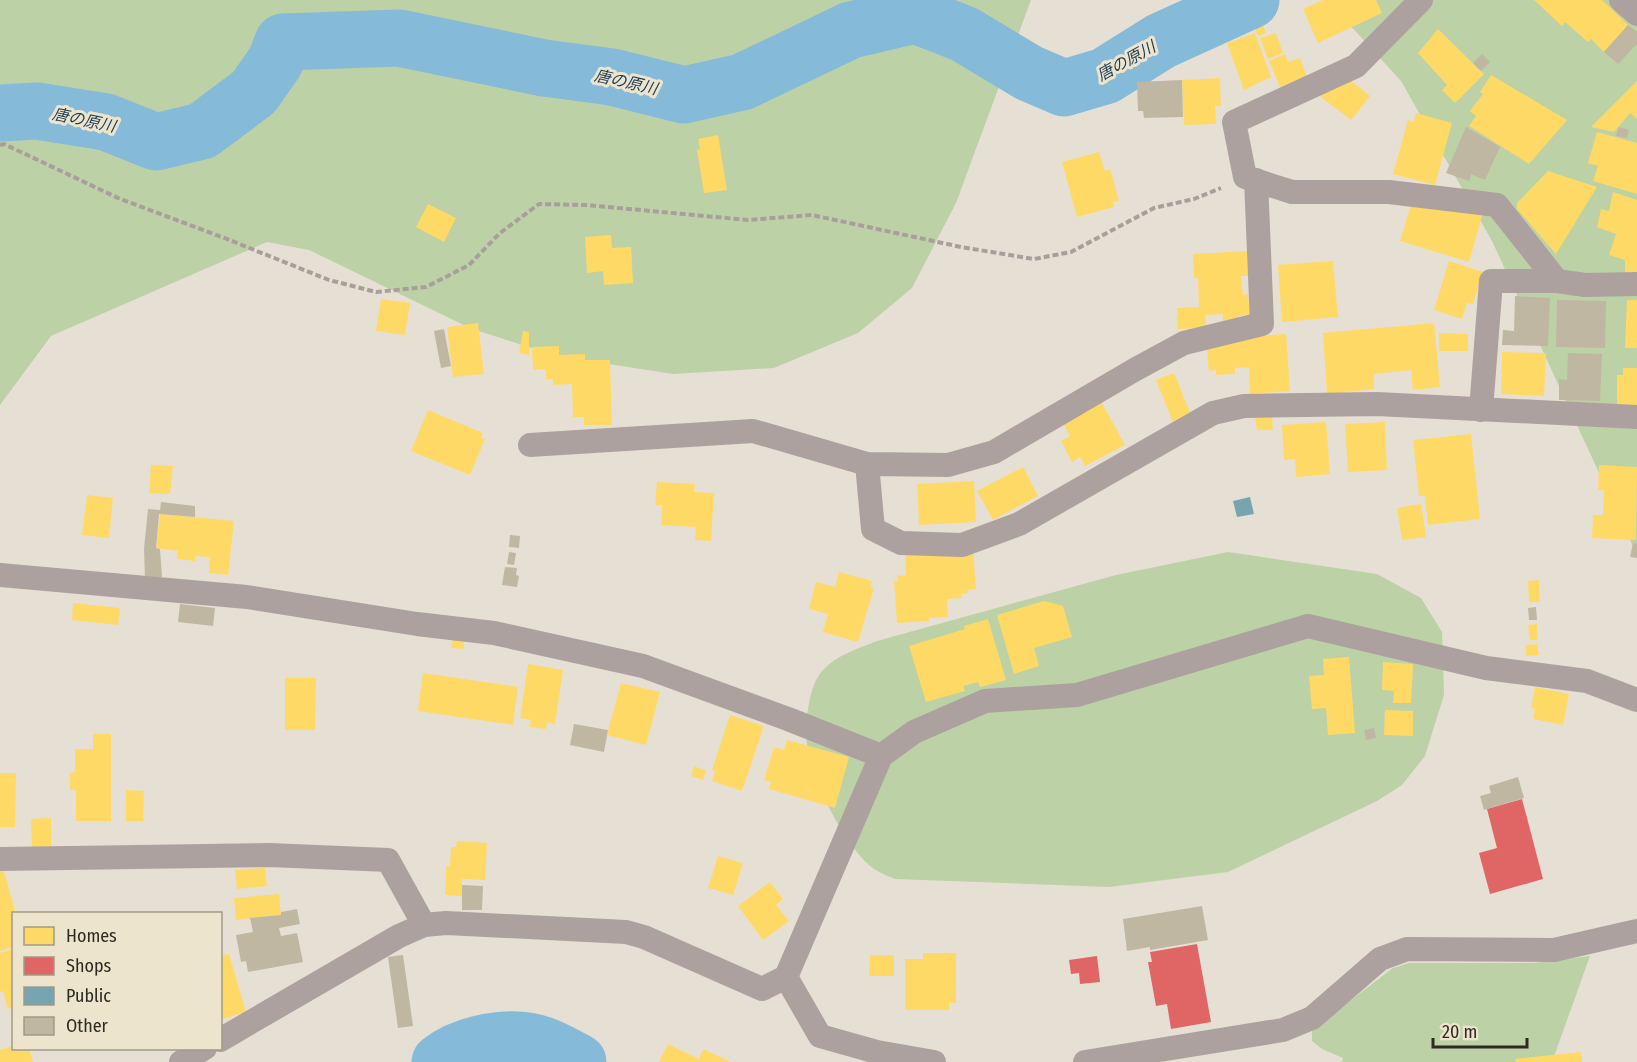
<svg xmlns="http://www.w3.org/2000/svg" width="1637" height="1062" font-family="'Fira Sans Condensed','Noto Sans JP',sans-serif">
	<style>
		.forest { fill: #bcd1a6 }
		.homes { fill: #ffd966 }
		.shops { fill: #e06666 }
		.public { fill: #76a5af }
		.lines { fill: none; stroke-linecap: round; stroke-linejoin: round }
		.river { stroke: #86bad9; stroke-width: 57 }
		.building { fill: #c0b7a2 }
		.path { stroke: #a89f9b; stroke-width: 4; stroke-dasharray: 6 3; stroke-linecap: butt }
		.minor { stroke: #ada19f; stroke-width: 24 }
		.labels { text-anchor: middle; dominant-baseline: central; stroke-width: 6; stroke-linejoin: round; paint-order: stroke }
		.water-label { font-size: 16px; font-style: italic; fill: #1c3d53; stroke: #ede4cd }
	</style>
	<rect width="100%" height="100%" fill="#e6e0d4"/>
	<g class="forest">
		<polygon points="0,0 1031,0 956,203 912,288 858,333 774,368 673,374 557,356 472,329 309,250 267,242 51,336 0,405"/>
		<polygon points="1322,0 1637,0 1637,555 1492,241 1401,81 1338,12"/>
		<path d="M1228,552L1377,574L1421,598L1442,632L1444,695L1425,756L1402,785L1377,801L1228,872L1109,887L895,879C888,876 880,873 874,869C847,850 814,784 808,751C804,731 807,693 819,675C833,656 857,649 877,641L1116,575Z"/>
		<polygon points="1590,956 1552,1062 1342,1062 1343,1058 1322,1049 1312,1041 1312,1030 1393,968 1409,963 1534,963"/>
	</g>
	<g class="homes">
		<polygon points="1323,0 1376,0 1382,13 1318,43 1303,9"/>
		<polygon points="1534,0 1602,0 1628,25 1604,52 1591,39 1588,42 1565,22 1562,26"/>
		<polygon points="1261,19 1266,33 1258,36 1252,22"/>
		<polygon points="1438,29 1484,74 1455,103 1442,90 1447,85 1418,53"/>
		<polygon points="1255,33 1271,77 1244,90 1227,43"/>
		<polygon points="1276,33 1283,53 1268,59 1260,38"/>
		<polygon points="1285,54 1288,62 1300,58 1307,77 1280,87 1269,61"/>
		<polygon points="1491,75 1567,120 1529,164 1469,126 1476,116 1470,111 1483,94 1480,92"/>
		<polygon points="1220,78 1221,106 1215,106 1216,124 1184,125 1182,80"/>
		<polygon points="1349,79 1370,96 1351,120 1317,94"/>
		<polygon points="1637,81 1637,119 1630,113 1614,132 1591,127"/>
		<polygon points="1416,113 1452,123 1435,185 1393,174 1408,120 1414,122"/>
		<polygon points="1597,132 1637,143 1637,194 1593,181 1598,166 1588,163"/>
		<polygon points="718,135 727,190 704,193 697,150 700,149 698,139"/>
		<polygon points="1099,152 1105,171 1110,169 1119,201 1113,202 1114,207 1077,217 1062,162"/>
		<polygon points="1548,171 1597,187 1556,254 1517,209 1517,203"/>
		<polygon points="1613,192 1637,200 1637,275 1625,276 1625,260 1609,255 1616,234 1597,227 1601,209 1609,211"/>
		<polygon points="428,204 456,218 444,242 416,227"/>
		<polygon points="1411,205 1483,213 1469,262 1400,241"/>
		<polygon points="611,235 612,248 631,247 633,283 604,285 603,271 587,273 585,237"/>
		<polygon points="1247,251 1248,276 1241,276 1243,295 1248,294 1250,315 1238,316 1238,320 1223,321 1223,314 1205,315 1206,328 1178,329 1177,308 1199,307 1198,278 1194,278 1193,254"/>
		<polygon points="1333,261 1338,317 1282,322 1278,265"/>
		<polygon points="1449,261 1483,272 1473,304 1467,303 1462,319 1434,310"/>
		<polygon points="381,299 410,303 405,335 376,331"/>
		<polygon points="1627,300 1637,300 1637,348 1625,348"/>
		<polygon points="478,323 484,374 453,377 447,327"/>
		<polygon points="1434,323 1440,387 1413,390 1411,370 1374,374 1374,389 1327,394 1323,333"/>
		<polygon points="523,331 529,332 529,355 519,353"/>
		<polygon points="1439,333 1468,334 1468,351 1439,351"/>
		<polygon points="1286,334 1290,391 1250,394 1249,367 1235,368 1235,374 1216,375 1216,370 1209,371 1206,339"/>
		<polygon points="559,346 559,355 585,354 585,360 610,360 612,425 584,425 584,417 573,417 572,384 553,385 553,379 546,379 546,369 533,370 532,347"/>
		<polygon points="1502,352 1546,353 1544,396 1501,394"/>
		<polygon points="1623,368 1637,368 1637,405 1617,405 1617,375 1623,375"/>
		<polygon points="1174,373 1191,415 1173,422 1156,380"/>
		<polygon points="1098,396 1125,445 1085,466 1080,457 1072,462 1061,441 1070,436 1060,417"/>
		<polygon points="428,410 483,433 481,438 485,439 470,475 411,451"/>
		<polygon points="1272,416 1273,430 1257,430 1255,417"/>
		<polygon points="1326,422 1330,474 1296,477 1295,459 1284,460 1282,425"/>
		<polygon points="1385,422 1387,470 1348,472 1345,424"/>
		<polygon points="1471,434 1480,519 1428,525 1425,496 1419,496 1413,440"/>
		<polygon points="151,465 173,466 170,494 149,493"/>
		<polygon points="1599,465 1637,467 1636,540 1592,538 1593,515 1603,515 1604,490 1598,490"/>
		<polygon points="1023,467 1038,496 993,520 977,491"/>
		<polygon points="974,481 976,522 919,525 917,484"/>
		<polygon points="657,482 695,484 694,492 714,493 711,541 695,540 696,527 661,525 662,505 655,505"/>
		<polygon points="87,495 113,498 109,538 82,535"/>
		<polygon points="1421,504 1426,537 1402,540 1397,508"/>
		<polygon points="160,514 234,521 228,575 209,573 210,557 195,556 195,561 177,559 178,551 156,548"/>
		<polygon points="973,549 976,589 967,590 968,593 961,594 962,598 947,599 948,617 929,618 929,621 897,623 894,581 898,581 897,576 906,575 905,553"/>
		<polygon points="839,572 872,581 870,587 874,588 858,642 823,632 828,614 809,609 816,582 835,587"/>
		<polygon points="1539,580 1540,602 1529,602 1528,581"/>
		<polygon points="1044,601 1063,606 1072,637 1034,648 1039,666 1014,674 997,615"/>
		<polygon points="73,603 120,608 118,625 72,620"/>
		<polygon points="988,619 1006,680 980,687 978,682 963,686 965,691 926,702 909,646 965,629 964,626"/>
		<polygon points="1537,624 1538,640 1530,640 1528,625"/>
		<polygon points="453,639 464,640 464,649 451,648"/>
		<polygon points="1537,644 1539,655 1526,656 1526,645"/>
		<polygon points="1349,657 1355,733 1328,735 1326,708 1312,709 1309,676 1324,675 1323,659"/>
		<polygon points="1383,662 1413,664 1411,703 1393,703 1394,691 1382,690"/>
		<polygon points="528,664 563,670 555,724 547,722 546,729 530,727 531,720 520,718"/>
		<polygon points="423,673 518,687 513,725 418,711"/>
		<polygon points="285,678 316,678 315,730 285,730"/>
		<polygon points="621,683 660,692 646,745 607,735"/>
		<polygon points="1535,687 1569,694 1563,725 1533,719 1535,709 1531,708"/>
		<polygon points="1385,710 1413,711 1413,736 1384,735"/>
		<polygon points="730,715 764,726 742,791 712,781 715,771 712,770"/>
		<polygon points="93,734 111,734 111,821 76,821 76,790 70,790 70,773 75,772 75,749 93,749"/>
		<polygon points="787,740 849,757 835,808 769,789 771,782 764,780 774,747 784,750"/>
		<polygon points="694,766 706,771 703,780 691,776"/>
		<polygon points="0,773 16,773 15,827 0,827"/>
		<polygon points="126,790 144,791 143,821 126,821"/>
		<polygon points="51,818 51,847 32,847 31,819"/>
		<polygon points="457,841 487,843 485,880 462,879 462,896 445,895 446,866 450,867 451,847 456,847"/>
		<polygon points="718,856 743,863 733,895 708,888"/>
		<polygon points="265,868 267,886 237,889 235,870"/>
		<polygon points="4,871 16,914 14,914 14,947 0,951 0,872"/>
		<polygon points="770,882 783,899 776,905 789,921 763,940 738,906"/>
		<polygon points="279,894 281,915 236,920 234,898"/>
		<polygon points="14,949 14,1007 8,1009 3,991 0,992 0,953"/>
		<polygon points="923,953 956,953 956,1003 949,1003 949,1010 905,1010 905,959 923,959"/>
		<polygon points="229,954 246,1012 220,1020 220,956"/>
		<polygon points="870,955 894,955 894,976 869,976"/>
		<polygon points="668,1044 699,1059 703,1049 731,1062 659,1062"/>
		<polygon points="14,1046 14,1048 29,1048 33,1062 0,1062 0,1050"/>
		<polygon points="1581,1052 1582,1062 1516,1062 1515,1059"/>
	</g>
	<g class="shops">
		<polygon points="1522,799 1543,879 1490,894 1479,853 1497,848 1487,809"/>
		<polygon points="1197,944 1211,1022 1171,1029 1167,1004 1156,1006 1148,962 1152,962 1150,952"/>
		<polygon points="1097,956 1100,982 1080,984 1079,973 1071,974 1069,960"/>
	</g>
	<polygon class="public" points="1250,497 1254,514 1237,517 1233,501"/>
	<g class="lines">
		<g class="river">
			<polyline points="0,113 37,111 106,122 156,142 202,131 254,92 275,62 283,42 399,38 544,68 612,77 684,95 742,82 851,30 915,15 964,34 1029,73 1064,88 1105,76 1161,41 1251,0"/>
			<path d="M440,1062C464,1043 513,1033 543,1045C555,1049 566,1056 578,1062"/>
		</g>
	</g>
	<g class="building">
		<polygon points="1628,25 1637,32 1637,44 1618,64 1604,52"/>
		<polygon points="1482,54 1490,62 1481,71 1473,63"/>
		<polygon points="1182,80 1183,117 1144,118 1143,111 1138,111 1137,82"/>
		<polygon points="1466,127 1500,147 1485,180 1471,174 1469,181 1446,173"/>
		<polygon points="1619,127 1629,130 1627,138 1616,136"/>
		<polygon points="1515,296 1550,298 1548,346 1502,345 1503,330 1514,331"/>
		<polygon points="1557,300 1606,301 1605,348 1556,347"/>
		<polygon points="444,329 451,366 441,368 434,331"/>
		<polygon points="1568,353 1602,354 1600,401 1559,400 1559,379 1567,380"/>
		<polygon points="161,502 195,506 195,517 159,514 156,548 160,549 162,577 145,579 144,549 148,509 160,510"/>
		<polygon points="510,535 520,536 519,548 509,547"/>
		<polygon points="1633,543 1637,544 1637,558 1630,557"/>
		<polygon points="509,552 516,553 514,565 507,564"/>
		<polygon points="505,567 517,568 516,575 519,576 517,587 502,585"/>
		<polygon points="180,604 215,608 213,626 178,622"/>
		<polygon points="1536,607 1537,620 1529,620 1528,608"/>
		<polygon points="574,724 608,730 604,752 570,745"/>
		<polygon points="1374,728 1376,738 1366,740 1364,730"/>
		<polygon points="1518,777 1524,798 1484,810 1480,796 1491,793 1489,786"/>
		<polygon points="462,885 483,886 482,910 462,910"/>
		<polygon points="1202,906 1208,940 1150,950 1150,947 1127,951 1123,919"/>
		<polygon points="297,909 300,924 279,928 281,936 297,933 303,962 248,972 246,961 241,962 236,935 253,932 250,918 281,915 281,912"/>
		<polygon points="403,955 413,1026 398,1028 388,957"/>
	</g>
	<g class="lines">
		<polyline class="path" points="0,145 4,144 118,198 227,239 329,280 376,292 426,287 469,265 500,233 539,204 586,205 748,220 812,215 961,247 1034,259 1071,252 1154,208 1194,199 1221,188"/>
		<g class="minor">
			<polyline points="1421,0 1356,66 1234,122 1245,177 1292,192 1389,192 1497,205 1557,281 1585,285 1637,284"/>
			<polyline points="1621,0 1637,14"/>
			<polyline points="1481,410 1491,281 1557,281"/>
			<polyline points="530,445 753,431 867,464 948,465 994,452 1136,369 1184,343 1262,324 1256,180"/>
			<polyline points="867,464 873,529 901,543 962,545 1019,524 1213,413 1244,406 1377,404 1637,417"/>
			<polyline points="0,575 247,597 417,624 494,633 643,666 788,719 881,756"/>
			<polyline points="0,859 269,855 388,860 424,925"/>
			<polyline points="786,977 820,1036 877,1052 934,1062"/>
			<polyline points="220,1040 399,936 424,925 446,923 626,932 644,937 762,989 786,977 881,756 914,732 985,701 1077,695 1308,626 1486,668 1587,681 1637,700"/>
			<polyline points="181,1062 205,1048"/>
			<polyline points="1085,1062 1283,1030 1312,1018 1380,959 1407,949 1554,950 1637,931"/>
		</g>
	</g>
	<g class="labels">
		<g class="water-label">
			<text transform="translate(1126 61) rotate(-29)">唐の原川</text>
			<text transform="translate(626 82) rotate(13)">唐の原川</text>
			<text transform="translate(84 120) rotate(12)">唐の原川</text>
		</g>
	</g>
	<rect x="12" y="912" width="210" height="138" fill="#ede4cd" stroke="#a09a88" stroke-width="1.5"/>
	<rect x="24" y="927" width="30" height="18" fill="#ffd966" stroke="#a09a88" stroke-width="1.5"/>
	<text x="66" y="942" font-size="18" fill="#2d2a21">Homes</text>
	<rect x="24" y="957" width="30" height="18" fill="#e06666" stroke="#a09a88" stroke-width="1.5"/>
	<text x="66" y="972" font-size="18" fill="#2d2a21">Shops</text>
	<rect x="24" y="987" width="30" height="18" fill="#76a5af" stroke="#a09a88" stroke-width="1.5"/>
	<text x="66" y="1002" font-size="18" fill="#2d2a21">Public</text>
	<rect x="24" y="1017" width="30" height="18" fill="#c0b7a2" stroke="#a09a88" stroke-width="1.5"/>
	<text x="66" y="1032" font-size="18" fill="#2d2a21">Other</text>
	<path d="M1433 1038v9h94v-9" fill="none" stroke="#2d2a21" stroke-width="3"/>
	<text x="1442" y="1038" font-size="18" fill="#2d2a21" stroke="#ede4cd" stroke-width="4.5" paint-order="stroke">20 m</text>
</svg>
